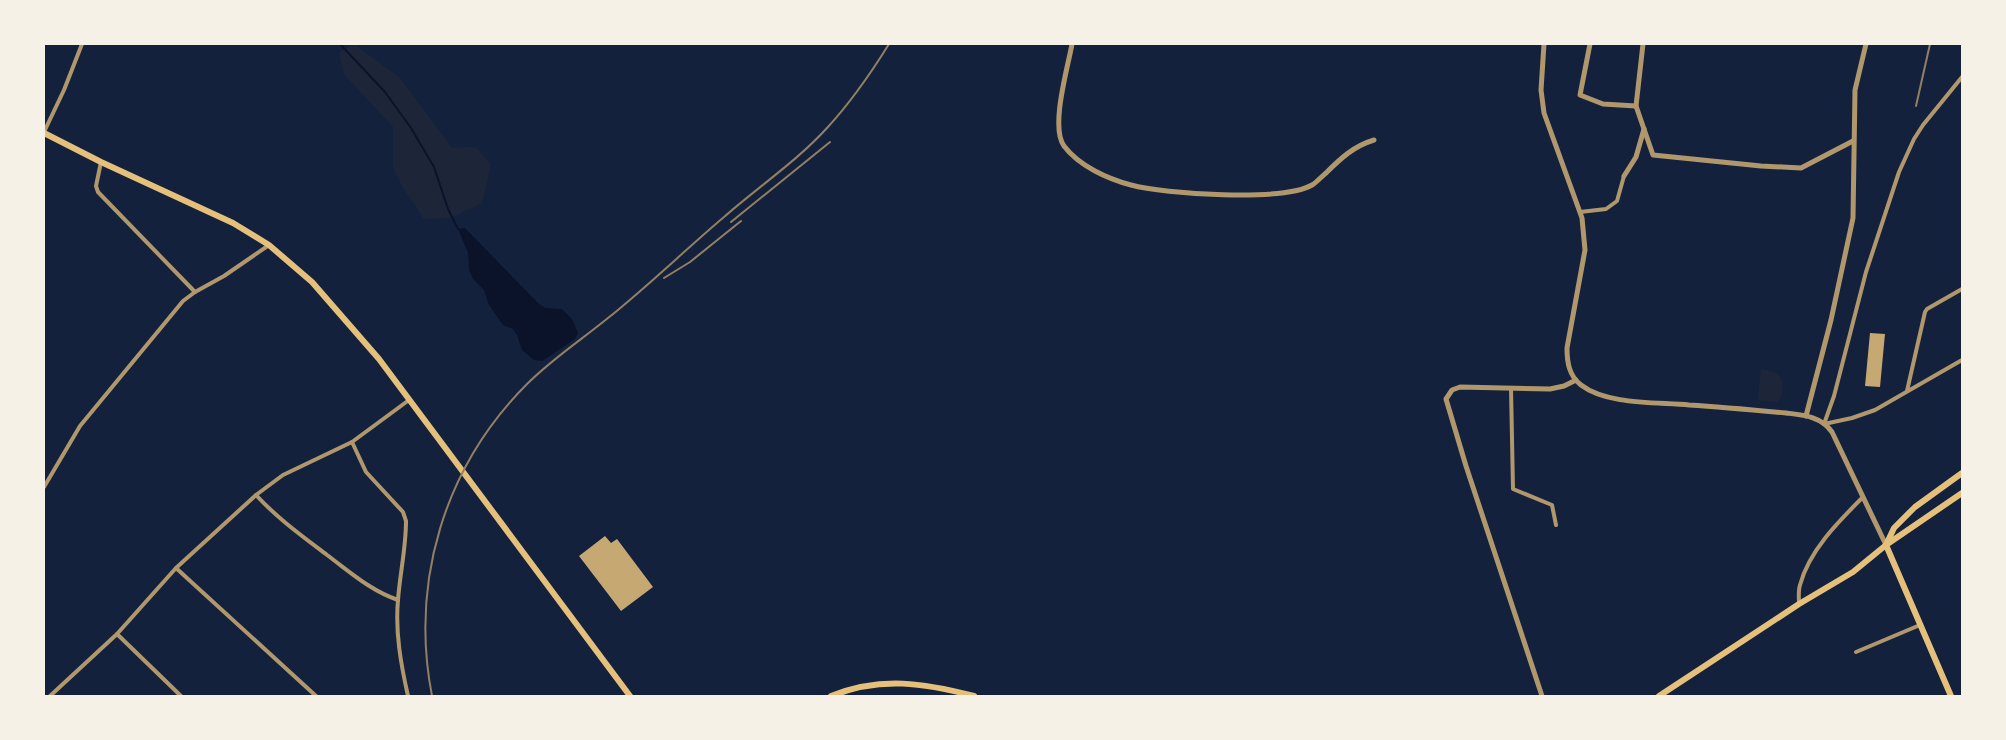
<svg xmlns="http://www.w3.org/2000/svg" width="2006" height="740" font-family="Lato,sans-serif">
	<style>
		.green { fill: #1d2539 }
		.water { fill: #0b132b }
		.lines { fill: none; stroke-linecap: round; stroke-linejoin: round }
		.stream { stroke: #0b132b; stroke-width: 2 }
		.building { fill: #c6a872 }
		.minor { stroke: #b1986c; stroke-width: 4 }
		.tertiary { stroke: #b1986c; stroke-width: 5 }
		.secondary { stroke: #e5c07b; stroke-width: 6 }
		.rail { stroke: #918062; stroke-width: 2 }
	</style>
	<rect width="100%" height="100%" fill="#14213d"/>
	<g class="green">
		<polygon points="354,44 400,78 452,148 476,147 491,165 482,203 451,218 424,219 402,186 393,167 393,127 344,74 339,53"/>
		<path d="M1761,369C1784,373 1786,380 1780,400L1777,402L1758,400Z"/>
	</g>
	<polygon class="water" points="465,228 538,303 545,308 562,309 572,319 578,333 575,339 542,361 534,360 522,350 517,335 513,329 503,325 489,305 484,290 473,279 469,270 468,253 458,229"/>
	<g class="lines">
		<polyline class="stream" points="340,44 385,92 411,128 434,167 448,209 458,229"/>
	</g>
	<g class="building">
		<polygon points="1870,333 1885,334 1880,387 1865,386"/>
		<polygon points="605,536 611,543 617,539 653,587 621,611 579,556"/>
	</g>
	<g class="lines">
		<g class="minor">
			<polyline points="44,132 64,90 82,44"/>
			<polyline points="101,162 96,186 98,192 195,292"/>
			<polyline points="1580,212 1606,209 1617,201 1624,176"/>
			<polyline points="1511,388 1513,489 1552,505 1556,525"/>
			<polyline points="1907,391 1925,312 1927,309 1962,289"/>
			<polyline points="1824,424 1834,396 1866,272 1899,172 1914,139 1923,125 1962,77"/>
			<polyline points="1824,424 1852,418 1875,410 1962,360"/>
			<path d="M352,442L366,472L403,512L406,521C406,548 400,573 398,600C395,632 401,665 408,696"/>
			<polyline points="44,487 80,426 183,301 195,292 224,276 269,245"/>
			<path d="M256,495C277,518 302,536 327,555C350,572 371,591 398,600"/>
			<polyline points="176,568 316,696"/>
			<path d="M1799,604C1799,598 1798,591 1800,585C1809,551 1838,522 1862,498"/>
			<polyline points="117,634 181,696"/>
			<polyline points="1856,652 1920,625"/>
			<polyline points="50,696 117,634 176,568 256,495 283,475 352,442 409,400"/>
		</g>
		<g class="tertiary">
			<path d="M1072,44C1068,67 1050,127 1064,146C1079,166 1108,179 1131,185C1164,194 1283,202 1312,185C1317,182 1322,176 1326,173C1341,158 1354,146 1374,140"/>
			<path d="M1544,44L1541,90L1544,113L1582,218L1585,250L1567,348C1567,362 1569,376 1581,385C1607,405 1657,402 1689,405C1721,407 1754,410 1786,413C1803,415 1821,416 1832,432L1886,545"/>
			<polyline points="1590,44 1580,95 1603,104 1636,106"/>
			<polyline points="1643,44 1636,106 1653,155 1761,166 1801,168 1853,141"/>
			<polyline points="1624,176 1636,157 1644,129"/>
			<polyline points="1806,416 1831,320 1853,218 1855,90 1866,44"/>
			<polyline points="1542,696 1466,466 1446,399 1452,390 1460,387 1550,389 1564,386 1576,380"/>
		</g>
		<g class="secondary">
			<polyline points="44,133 101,162 233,223 269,245 312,282 379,359 630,696"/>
			<polyline points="1886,545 1951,696"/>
			<polyline points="1886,545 1894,528 1915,507 1962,473"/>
			<path d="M831,696C881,676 924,683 974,696"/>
			<polyline points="1659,696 1799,604 1853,572 1886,545 1962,493"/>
		</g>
		<g class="rail">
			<polyline points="1916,106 1930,44"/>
			<polyline points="731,222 830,142"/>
			<polyline points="664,278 690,262 741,221"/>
			<path d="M432,696C410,582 444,467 527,384C552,359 581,340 608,318C648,286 685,250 724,217C758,187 797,161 827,128C851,102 871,73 889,44"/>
		</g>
	</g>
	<rect width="2006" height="740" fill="none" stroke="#f6f1e7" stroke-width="90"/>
</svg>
